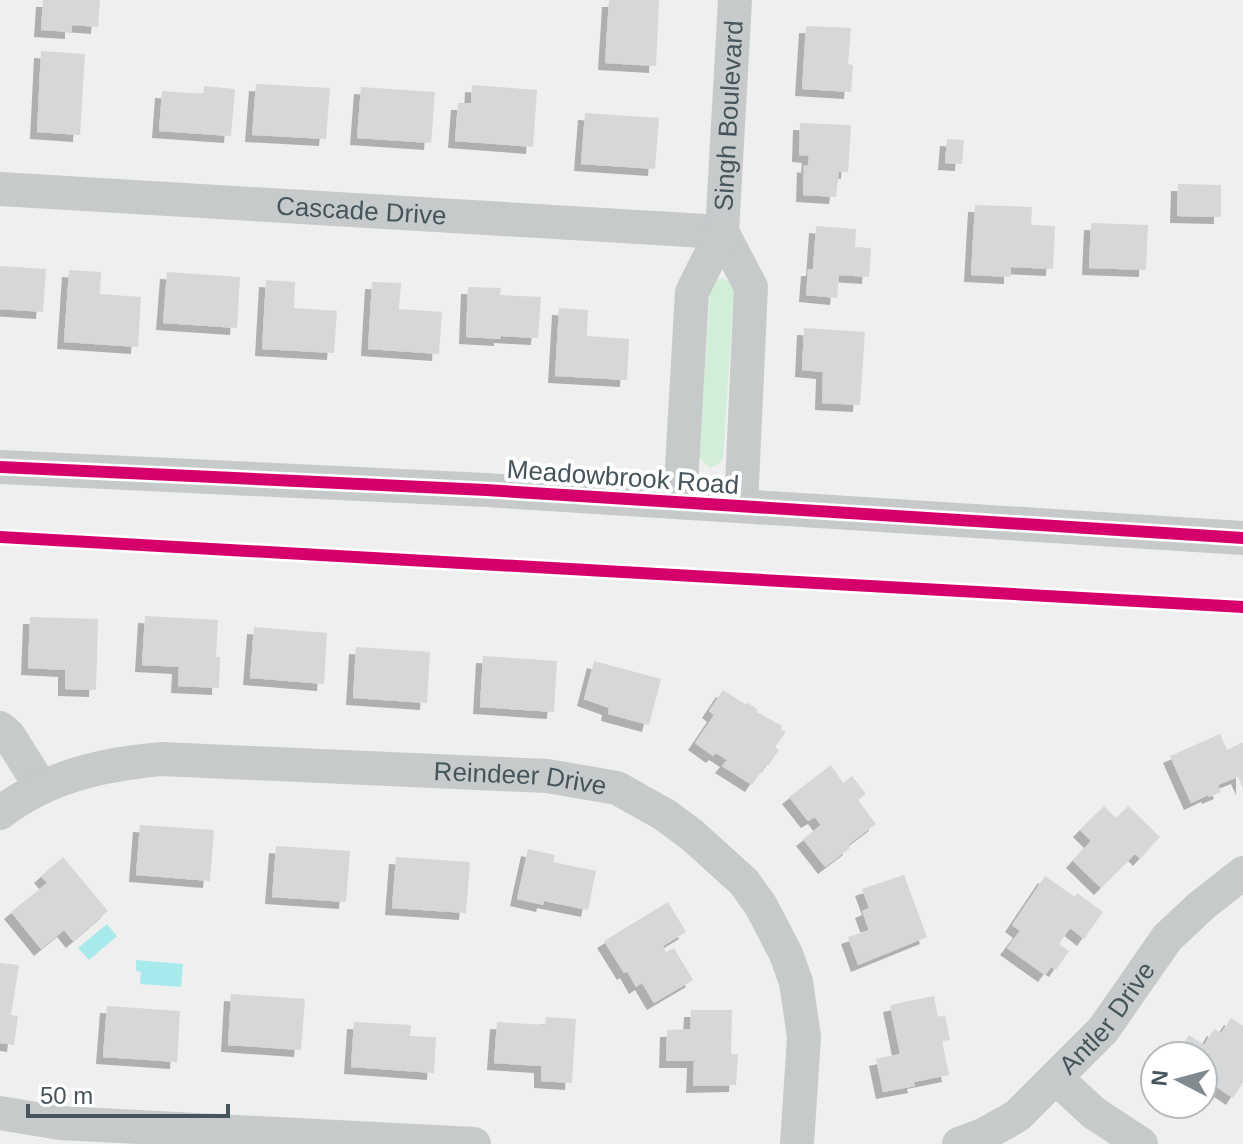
<svg xmlns="http://www.w3.org/2000/svg" width="1243" height="1144" font-family="Helvetica,sans-serif">
	<style>
		.green { fill: #d3eed8 }
		.water { fill: #a8eaec }
		.building { fill: #d6d7d8; filter: url(#shadow) }
		.lines { fill: none; stroke-linecap: round; stroke-linejoin: round }
		.minor { stroke: #c6cacb; stroke-width: 34 }
		.cycleway-casing { stroke: #fff; stroke-width: 17 }
		.cycleway { stroke: #d6006c; stroke-width: 12 }
		.labels { text-anchor: middle; dominant-baseline: central; stroke-width: 8; stroke-linejoin: round; paint-order: stroke }
		.street-label { font-size: 26px; fill: #46555b; stroke: #fff }
	</style>
	<defs>
		<filter id="shadow"><feDropShadow dx="-7" dy="7" stdDeviation="0" flood-color="#0004"/></filter>
	</defs>
	<rect width="100%" height="100%" fill="#efefef"/>
	<polygon class="green" points="722,278 730,282 734,289 723,459 717,465 710,468 699,457 710,288 716,281"/>
	<g class="water">
		<polygon points="107,924 117,936 89,960 78,948"/>
		<polygon points="136,960 183,964 181,987 140,984 141,972 136,971"/>
	</g>
	<g class="building">
		<polygon points="43,0 100,0 98,27 72,25 72,32 41,30"/>
		<polygon points="609,0 659,0 656,66 605,63"/>
		<polygon points="806,26 851,28 848,64 853,65 851,92 802,89"/>
		<polygon points="41,51 85,54 80,135 37,132"/>
		<polygon points="256,84 330,88 326,139 252,135"/>
		<polygon points="472,85 537,90 533,147 455,141 458,103 471,103"/>
		<polygon points="204,86 235,89 231,136 159,131 162,91 203,94"/>
		<polygon points="361,87 435,92 431,143 357,138"/>
		<polygon points="585,113 659,118 655,169 581,164"/>
		<polygon points="800,123 851,125 848,172 839,172 836,197 803,195 804,165 808,166 809,156 799,155"/>
		<polygon points="947,139 964,140 962,164 945,163"/>
		<polygon points="1178,184 1221,185 1221,217 1177,216"/>
		<polygon points="975,205 1032,207 1031,225 1055,226 1053,269 1011,267 1011,277 971,275"/>
		<polygon points="1091,223 1148,225 1146,270 1089,268"/>
		<polygon points="816,226 856,229 855,247 871,248 869,277 839,275 837,298 806,295 808,269 813,269"/>
		<polygon points="0,266 46,269 43,312 0,309"/>
		<polygon points="69,270 101,272 100,294 141,297 138,347 64,342"/>
		<polygon points="167,272 240,277 237,328 163,323"/>
		<polygon points="266,280 295,282 294,308 337,311 334,353 262,349"/>
		<polygon points="372,282 401,283 399,309 442,312 439,354 368,349"/>
		<polygon points="468,287 501,288 500,295 541,297 538,338 501,336 501,339 466,337"/>
		<polygon points="559,308 588,310 587,336 629,339 627,380 555,376"/>
		<polygon points="804,328 865,332 860,405 822,403 823,372 802,370"/>
		<polygon points="145,616 218,620 216,657 220,657 219,688 178,686 179,667 142,665"/>
		<polygon points="30,617 98,619 96,690 65,689 65,670 28,668"/>
		<polygon points="254,627 327,633 324,684 250,678"/>
		<polygon points="356,647 430,652 427,703 353,698"/>
		<polygon points="483,656 557,661 554,712 480,707"/>
		<polygon points="594,661 661,679 649,725 608,714 609,708 584,699"/>
		<polygon points="723,690 745,704 748,703 757,709 757,712 782,726 781,729 786,732 775,747 779,750 768,766 766,764 752,785 722,766 727,760 716,753 713,756 695,743 714,715 709,711"/>
		<polygon points="1220,734 1227,750 1243,742 1243,788 1238,777 1218,785 1221,792 1209,797 1208,795 1191,803 1170,756"/>
		<polygon points="831,765 843,783 852,776 866,794 858,800 876,824 848,845 850,848 825,867 803,839 821,825 815,817 808,821 789,797"/>
		<polygon points="1104,806 1116,818 1128,806 1160,837 1140,859 1135,854 1101,888 1073,861 1091,841 1080,830"/>
		<polygon points="140,825 214,830 210,881 136,875"/>
		<polygon points="276,846 350,851 346,902 272,897"/>
		<polygon points="528,849 555,855 553,862 596,871 588,910 544,901 543,905 517,899"/>
		<polygon points="63,857 108,911 73,941 64,930 41,949 11,912 47,883 41,876"/>
		<polygon points="396,857 470,862 466,913 392,908"/>
		<polygon points="904,875 927,937 858,965 848,937 869,930 862,911 869,908 862,889"/>
		<polygon points="1045,876 1075,897 1077,893 1103,912 1084,939 1070,928 1059,944 1069,951 1056,970 1051,967 1045,975 1007,948 1020,931 1012,925"/>
		<polygon points="668,902 686,932 663,946 666,952 674,948 693,980 654,1003 642,983 636,987 627,971 624,973 604,941"/>
		<polygon points="0,963 19,965 11,1015 18,1016 14,1045 0,1043"/>
		<polygon points="231,994 305,999 301,1050 228,1045"/>
		<polygon points="934,996 938,1017 945,1015 950,1040 942,1041 949,1075 914,1082 915,1086 883,1092 876,1059 900,1054 890,1005"/>
		<polygon points="107,1006 180,1011 177,1062 103,1057"/>
		<polygon points="691,1010 732,1010 731,1054 738,1054 736,1085 693,1086 694,1061 666,1061 667,1030 690,1029"/>
		<polygon points="546,1017 576,1019 572,1083 541,1081 541,1066 494,1063 497,1022 545,1025"/>
		<polygon points="1231,1018 1243,1026 1243,1082 1233,1098 1203,1078 1203,1056 1176,1056 1189,1035 1204,1045 1214,1029 1221,1033"/>
		<polygon points="354,1022 411,1025 410,1036 436,1037 434,1073 351,1067"/>
	</g>
	<g class="lines">
		<g class="minor">
			<path id="s1" d="M0,189L722,232"/>
			<polyline points="722,232 751,287 741,506"/>
			<polyline points="0,467 486,490 1243,538"/>
			<path id="s2" d="M680,502L692,292L722,232L735,0"/>
			<polyline points="0,728 9,736 41,787"/>
			<path id="s3" d="M0,813C48,776 104,764 162,759L547,776L617,788L665,815L692,835L744,882L761,906L786,954L796,982L804,1037L797,1144"/>
			<polyline points="1056,1078 1094,1113 1141,1144"/>
			<polyline points="0,1113 60,1123 474,1144"/>
			<path id="s4" d="M959,1144L983,1135L1017,1116L1103,1030L1167,938L1201,906L1243,873"/>
		</g>
		<defs>
			<g id="cycleway">
				<polyline points="0,467 486,490 1243,538"/>
				<polyline points="0,537 1243,607"/>
			</g>
		</defs>
		<use href="#cycleway" class="cycleway-casing"/>
		<use href="#cycleway" class="cycleway"/>
	</g>
	<g class="labels">
		<g class="street-label">
			<text stroke="none"><textPath href="#s2" startOffset="394">Singh Boulevard</textPath></text>
			<text stroke="none"><textPath href="#s1" startOffset="362">Cascade Drive</textPath></text>
			<text transform="translate(623 477) rotate(4)">Meadowbrook Road</text>
			<text stroke="none"><textPath href="#s3" startOffset="532">Reindeer Drive</textPath></text>
			<text stroke="none"><textPath href="#s4" startOffset="198">Antler Drive</textPath></text>
		</g>
	</g>
	<g transform="translate(1179 1080) rotate(276)"><circle r="38" fill="#ffffff" stroke="#b5bbbd" stroke-width="2"/>
	<path d="M0-6L14 30L0 20L-14 30Z" fill="#818b8f"/>
	<text y="-12" font-size="22" font-weight="bold" text-anchor="middle" fill="#46555b">N</text>
	</g>
	<path d="M28 1104v12h200v-12" fill="none" stroke="#46555b" stroke-width="4"/>
	<text x="40" y="1104" font-size="24" fill="#46555b" stroke="#ffffff" stroke-width="6" paint-order="stroke">50 m</text>
</svg>
